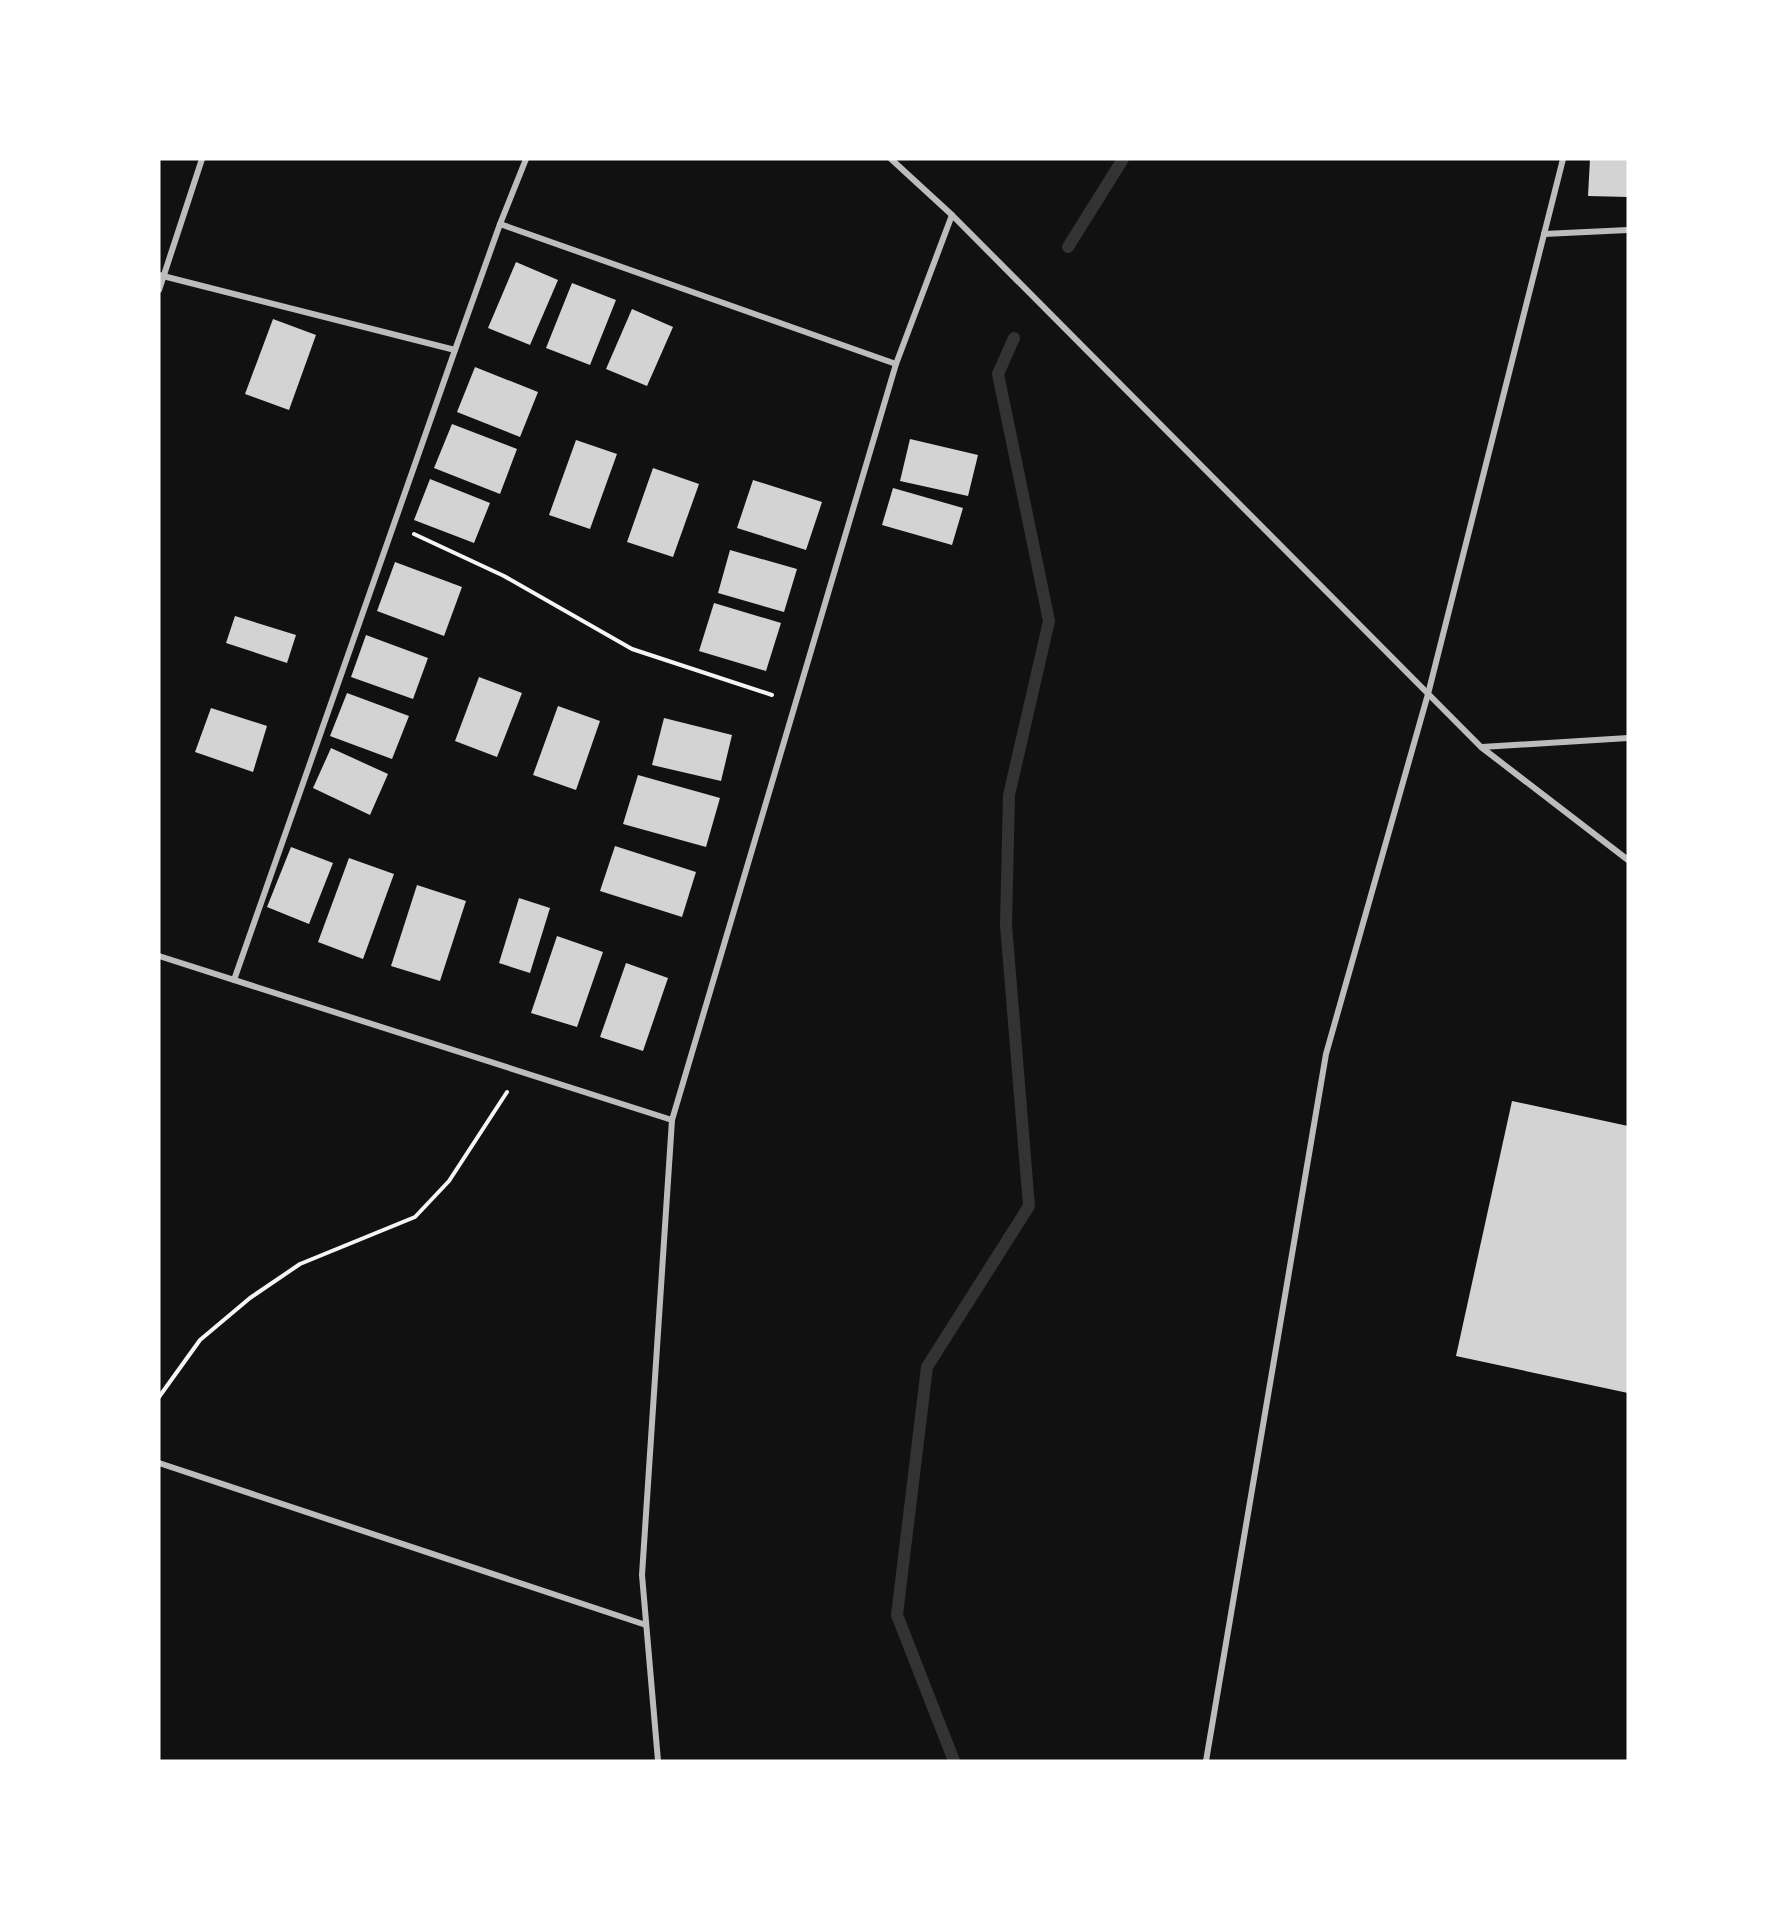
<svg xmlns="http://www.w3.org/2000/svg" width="1787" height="1920" font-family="Raleway,sans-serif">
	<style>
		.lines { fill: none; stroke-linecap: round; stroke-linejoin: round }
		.stream { stroke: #333; stroke-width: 12 }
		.building { fill: #d3d3d3 }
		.path { stroke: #f5f5f5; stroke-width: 4 }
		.minor { stroke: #bcbcbc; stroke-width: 6 }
	</style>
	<rect width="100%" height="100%" fill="#111"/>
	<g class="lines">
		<g class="stream">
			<polyline points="1068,247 1123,159"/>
			<polyline points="954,1761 897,1615 927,1367 1029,1206 1006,925 1009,795 1049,621 998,374 1014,338"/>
		</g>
	</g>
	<g class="building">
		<polygon points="1590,159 1628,159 1628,197 1588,196"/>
		<polygon points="516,262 558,280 530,345 488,328"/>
		<polygon points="572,283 616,300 590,365 546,348"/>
		<polygon points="632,309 673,327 647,386 606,369"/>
		<polygon points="273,319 316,335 289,410 245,394"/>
		<polygon points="475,367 538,392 520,437 457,412"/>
		<polygon points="452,424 517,449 500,494 434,468"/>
		<polygon points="910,439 978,455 968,496 900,481"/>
		<polygon points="576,440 617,454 590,529 549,515"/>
		<polygon points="653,468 699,484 673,557 627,542"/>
		<polygon points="430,479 490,503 474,543 414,520"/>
		<polygon points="753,480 822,502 806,550 737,528"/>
		<polygon points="893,488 963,508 952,545 882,525"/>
		<polygon points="730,550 797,569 784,612 718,593"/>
		<polygon points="395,562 462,587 444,636 377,611"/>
		<polygon points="714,603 781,623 766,671 699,651"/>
		<polygon points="235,616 296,635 287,663 226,643"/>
		<polygon points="366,635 428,658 413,699 351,677"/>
		<polygon points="479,677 522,693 497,757 455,741"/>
		<polygon points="347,693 409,716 392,759 330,736"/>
		<polygon points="558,706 600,721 576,790 533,775"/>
		<polygon points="211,708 267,726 253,772 195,752"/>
		<polygon points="664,718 732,735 721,781 652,765"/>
		<polygon points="331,748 388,774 370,815 313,788"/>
		<polygon points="638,775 720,798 706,847 623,824"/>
		<polygon points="615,846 696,872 682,917 600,891"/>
		<polygon points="291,847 333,863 309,924 267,907"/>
		<polygon points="349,858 394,874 363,959 318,942"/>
		<polygon points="417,885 466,901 440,981 391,966"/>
		<polygon points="519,898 550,908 530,973 499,963"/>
		<polygon points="557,936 603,952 577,1027 531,1013"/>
		<polygon points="626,963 668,978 643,1051 600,1037"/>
		<polygon points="1512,1101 1628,1126 1628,1393 1456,1356"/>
	</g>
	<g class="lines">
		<g class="path">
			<polyline points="414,534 504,576 632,649 772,695"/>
			<polyline points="159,1397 200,1340 250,1298 300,1264 415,1217 449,1181 507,1092"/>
		</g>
		<g class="minor">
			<polyline points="891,159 952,215 1481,747 1628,860"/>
			<polyline points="500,224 896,364"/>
			<polyline points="1544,234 1628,230"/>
			<polyline points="159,275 455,350"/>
			<polyline points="159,290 202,159"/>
			<polyline points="1482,747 1628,738"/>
			<polyline points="159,956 672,1120"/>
			<polyline points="234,980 455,350 500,224 526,159"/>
			<polyline points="159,1463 646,1625"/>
			<polyline points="658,1761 642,1575 672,1120 896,364 952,215"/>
			<polyline points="1206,1761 1326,1054 1428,694 1563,159"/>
		</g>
	</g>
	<rect width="1787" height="1920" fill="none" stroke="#ffffff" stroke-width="321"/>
</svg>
